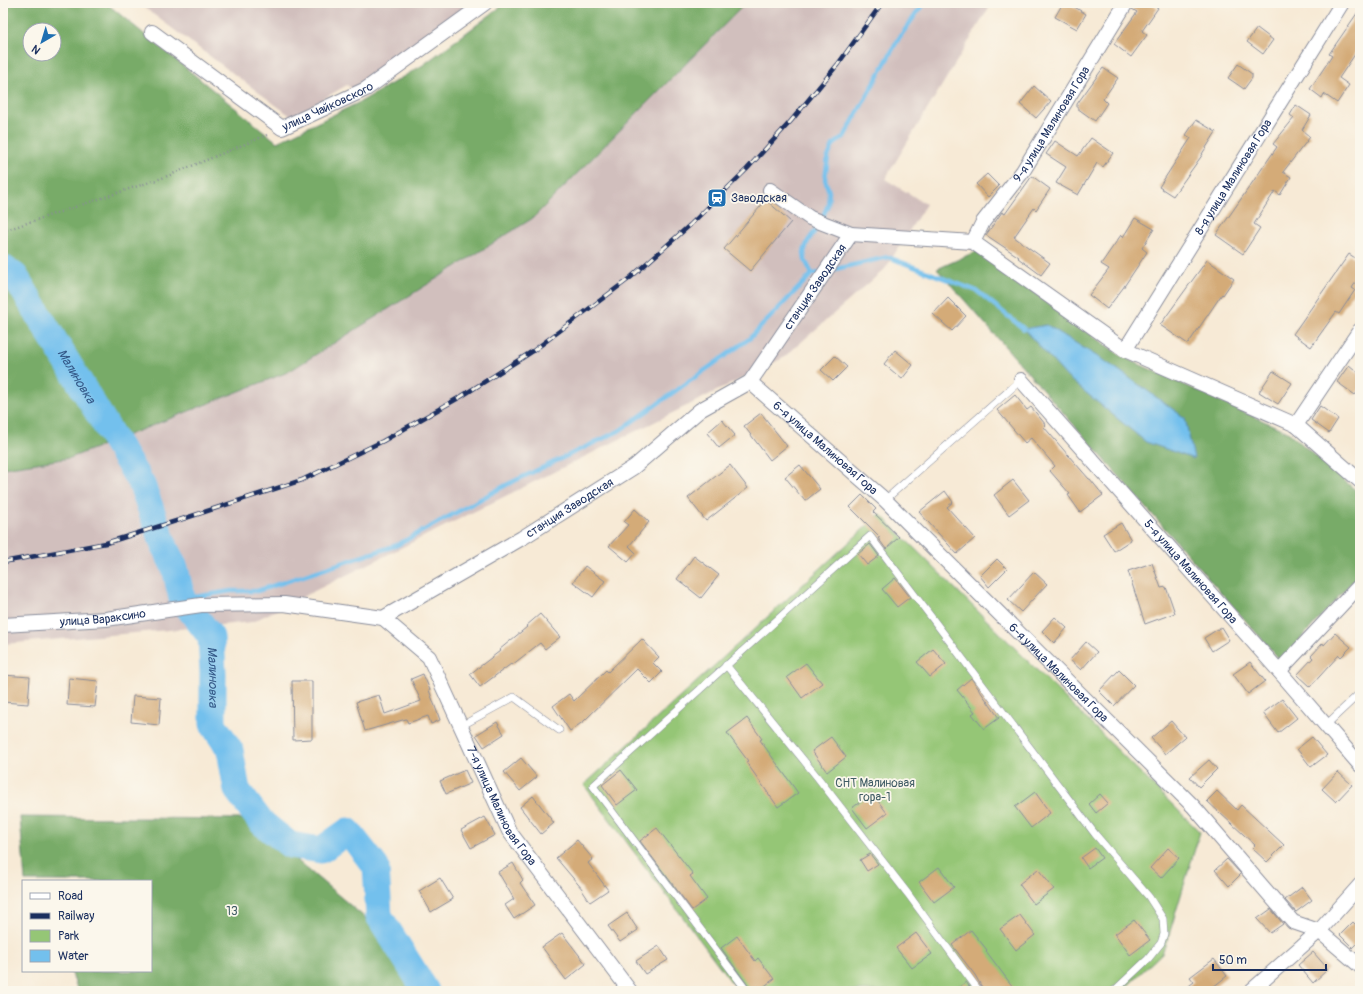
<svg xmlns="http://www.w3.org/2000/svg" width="1363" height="994" font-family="Pangolin,sans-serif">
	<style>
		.industrial { fill: #d1bfbd }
		.green { fill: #95c676; stroke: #587a6a }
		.forest { fill: #78ab67; stroke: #4a6d62; fill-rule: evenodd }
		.water { fill: #73c0ed; stroke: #4778a6 }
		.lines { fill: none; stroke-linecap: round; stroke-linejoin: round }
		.stream { stroke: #73c0ed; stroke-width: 4.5 }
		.river { stroke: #73c0ed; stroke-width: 27 }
		.building { fill: #d4ab78 }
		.lane-casing { stroke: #898c9a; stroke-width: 8 }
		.street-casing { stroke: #898c9a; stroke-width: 16 }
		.path { stroke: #898c9a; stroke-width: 2.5; stroke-dasharray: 1 3; stroke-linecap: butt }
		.lane { stroke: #fff; stroke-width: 7 }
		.street { stroke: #fff; stroke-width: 14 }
		.rail-casing { stroke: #1b2f5e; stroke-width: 4.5 }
		.rail { stroke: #fbf7ec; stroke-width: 3; stroke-dasharray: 9; stroke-linecap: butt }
		.labels { text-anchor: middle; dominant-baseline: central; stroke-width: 3.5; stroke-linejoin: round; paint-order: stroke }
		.street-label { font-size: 12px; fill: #1b2f5e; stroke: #fbf7ec }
		.poi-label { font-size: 12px; fill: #1b2f5e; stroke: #fbf7ec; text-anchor: start }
		.park-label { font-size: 12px; fill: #405c65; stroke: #fbf7ec }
		.water-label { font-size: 13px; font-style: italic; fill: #355a89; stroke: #fbf7ec }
	</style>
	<rect width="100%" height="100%" fill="#fbf7ec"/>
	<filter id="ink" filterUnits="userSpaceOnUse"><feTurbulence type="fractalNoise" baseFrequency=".025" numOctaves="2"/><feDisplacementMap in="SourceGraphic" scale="8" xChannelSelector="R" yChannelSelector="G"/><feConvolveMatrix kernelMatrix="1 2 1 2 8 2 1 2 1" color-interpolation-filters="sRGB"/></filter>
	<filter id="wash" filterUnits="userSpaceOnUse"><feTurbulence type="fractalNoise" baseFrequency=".012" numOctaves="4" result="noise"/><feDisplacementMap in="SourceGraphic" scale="16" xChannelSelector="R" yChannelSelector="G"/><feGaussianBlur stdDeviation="0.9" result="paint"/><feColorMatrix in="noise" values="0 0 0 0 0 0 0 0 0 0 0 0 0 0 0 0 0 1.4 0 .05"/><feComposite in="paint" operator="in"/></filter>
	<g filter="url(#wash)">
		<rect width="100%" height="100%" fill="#f7ead6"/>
		<g class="industrial">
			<polygon points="138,3 471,3 408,50 352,89 347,85 292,117"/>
			<polygon points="746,3 992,3 885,179 926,204 885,269 783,358 252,622 169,630 3,644 3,468 70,458 533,218"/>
		</g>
		<polygon class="green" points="880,514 1200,832 1168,938 1162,953 1122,991 738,991 584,785"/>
		<g class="forest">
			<path d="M3,3H106L277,142L362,101L423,65L506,3H746L533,218L288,372L70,458L3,468ZM30,30H54V54H30Z"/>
			<polygon points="977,251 1121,356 1288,432 1360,494 1360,573 1281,661 937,269"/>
			<polygon points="20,817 248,819 375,926 431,991 78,991 71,971 151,971 151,881 25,881"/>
		</g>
		<polygon class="water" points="1047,325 1117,369 1185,418 1194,459 1146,442 1067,377 1024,329"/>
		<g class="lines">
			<g class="stream">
				<polyline points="831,270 888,257 977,291 1024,329"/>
				<polyline points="812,274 805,260 804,252 808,241 818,227 828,205 829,192 825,179 828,157 833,145 844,137 899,38 924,3"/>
				<polyline points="182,599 231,591 257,591 397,545 508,484 619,431 749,339 812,274 820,273"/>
			</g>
			<path class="river" id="s1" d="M3,268L15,276L142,485L165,548L175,568L182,599L211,637L213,673V724L230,750L237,790L261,822L290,845L321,850L348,831L376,867L379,916L426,991"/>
		</g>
		<g id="blocks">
			<g class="building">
				<polygon points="1063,3 1068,3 1086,14 1077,29 1055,17"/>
				<polygon points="1134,3 1151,3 1158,8 1142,31 1147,35 1131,57 1114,44 1137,12 1132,9"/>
				<polygon points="1360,9 1360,47 1339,78 1349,85 1337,103 1324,94 1322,98 1310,89 1332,56 1329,54"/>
				<polygon points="1257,28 1273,40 1263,54 1247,42"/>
				<polygon points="1238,64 1252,74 1252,78 1244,89 1228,78"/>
				<polygon points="1103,68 1118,78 1103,99 1107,103 1095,121 1077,108 1077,104"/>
				<polygon points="1034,86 1051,101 1036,118 1020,104"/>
				<polygon points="1296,105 1311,115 1302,130 1310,137 1283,172 1291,177 1280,195 1275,191 1254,224 1260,228 1243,254 1216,235 1277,147 1273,144 1294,118 1290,115"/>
				<polygon points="1196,120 1216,132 1202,154 1203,154 1173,196 1159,187 1191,138 1186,135"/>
				<polygon points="1091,138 1113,153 1103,167 1097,163 1078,195 1056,183 1066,167 1046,154 1055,141 1078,156"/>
				<polygon points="987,174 999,186 988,197 976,184"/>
				<polygon points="1032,176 1050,189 1036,210 1034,208 1014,237 1050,263 1041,275 1018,258 1019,257 986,235 1002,212 1005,214"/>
				<polygon points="766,200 791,222 750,271 724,249"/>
				<polygon points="1135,218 1154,229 1142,248 1147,252 1123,288 1107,309 1089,295 1109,269 1101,264 1121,235 1123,237"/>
				<polygon points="1349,254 1360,261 1360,276 1352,288 1355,290 1339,314 1336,312 1311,347 1293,334"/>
				<polygon points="1207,260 1234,279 1223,295 1222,294 1188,344 1160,325"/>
				<polygon points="948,298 966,316 952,331 933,314"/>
				<polygon points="895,350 913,365 902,379 884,364"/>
				<polygon points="835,356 847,367 833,381 821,370"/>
				<polygon points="1349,365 1360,374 1360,389 1355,395 1337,382"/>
				<polygon points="1273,371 1292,383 1278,404 1259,392"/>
				<polygon points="1015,395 1027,410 1031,407 1046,425 1044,427 1068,455 1089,479 1090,479 1103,495 1080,512 1068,495 1070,494 1050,471 1055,466 1031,438 1025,443 997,410"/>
				<polygon points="1320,406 1338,419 1329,433 1311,420"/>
				<polygon points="761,413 787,446 770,460 744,426"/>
				<polygon points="722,420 735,435 719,448 707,433"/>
				<polygon points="730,465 748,488 706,521 688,498"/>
				<polygon points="800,465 820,489 805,501 785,477"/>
				<polygon points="1013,480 1029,500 1009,515 994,495"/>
				<polygon points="945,491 953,502 947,507 975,538 957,554 919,512"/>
				<polygon points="862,495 876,509 873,512 899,537 886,549 878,538 880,537 850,507"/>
				<polygon points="635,509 649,522 629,546 636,553 628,562 609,546 628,525 624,522"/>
				<polygon points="1121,523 1131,540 1114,551 1103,534"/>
				<polygon points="870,544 879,556 867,565 858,554"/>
				<polygon points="694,556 719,575 701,598 677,579"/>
				<polygon points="997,559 1007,569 989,587 980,576"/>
				<polygon points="1152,563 1161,588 1166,587 1175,613 1145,624 1128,571"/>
				<polygon points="585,566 605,581 593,597 573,582"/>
				<polygon points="1034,572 1047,584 1021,612 1008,600"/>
				<polygon points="895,578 910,597 897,607 882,589"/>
				<polygon points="540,614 560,637 545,649 540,643 512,665 511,664 480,687 470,674 500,651 499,650 527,627 526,626"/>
				<polygon points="1055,617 1067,628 1054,643 1042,631"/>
				<polygon points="1221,627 1229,640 1212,651 1204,638"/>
				<polygon points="1335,633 1351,647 1341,657 1339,655 1310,687 1297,675 1313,658 1311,656 1323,643 1324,645"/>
				<polygon points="642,639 659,657 653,663 662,672 651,683 637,669 584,721 570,731 553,706 569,694 574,701 606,670 608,672"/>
				<polygon points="1086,642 1097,652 1081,670 1070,660"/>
				<polygon points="933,649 946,664 930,677 917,662"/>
				<polygon points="1250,662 1265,681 1248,694 1233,674"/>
				<polygon points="806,663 822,683 802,698 787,677"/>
				<polygon points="1119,670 1134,685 1114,706 1099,691"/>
				<polygon points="423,674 430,690 429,690 440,720 431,724 428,716 408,723 406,719 365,731 356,702 379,695 385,714 421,701 411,679"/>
				<polygon points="3,675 30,677 28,704 3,702"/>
				<polygon points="69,678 98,681 95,707 67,705"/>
				<polygon points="971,678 999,718 984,729 972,714 975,712 957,690"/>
				<polygon points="292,681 312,681 312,739 293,740"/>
				<polygon points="133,696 161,698 159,725 131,722"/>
				<polygon points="1282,699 1297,718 1278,733 1263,713"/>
				<polygon points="747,718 762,739 760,740 798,793 778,807 746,762 748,761 727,733"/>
				<polygon points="1171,721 1185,737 1165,754 1151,738"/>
				<polygon points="497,722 504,734 484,747 476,735"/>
				<polygon points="831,737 846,757 827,772 812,751"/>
				<polygon points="1312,737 1327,755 1311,767 1297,749"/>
				<polygon points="521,758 537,777 520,791 504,772"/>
				<polygon points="1209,760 1217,769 1199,787 1190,777"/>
				<polygon points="465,770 471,783 446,794 440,781"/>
				<polygon points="621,770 637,790 617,805 602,785"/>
				<polygon points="1338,772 1352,785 1336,802 1322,789"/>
				<polygon points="1217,791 1237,810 1241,805 1284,845 1267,862 1252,848 1255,845 1220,813 1207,801"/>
				<polygon points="1035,792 1050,813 1031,828 1015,807"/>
				<polygon points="872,793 887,813 867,828 852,808"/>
				<polygon points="1100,794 1108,803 1096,813 1089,804"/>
				<polygon points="533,796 554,823 541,834 520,807"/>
				<polygon points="485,817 495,835 471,848 461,830"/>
				<polygon points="657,828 693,874 690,876 707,899 692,910 640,841"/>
				<polygon points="577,840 593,859 588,863 608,890 590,902 582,890 583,890 556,858"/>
				<polygon points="1095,848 1102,858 1088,868 1081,858"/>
				<polygon points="1168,848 1179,858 1161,878 1150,868"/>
				<polygon points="870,854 878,864 867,871 860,860"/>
				<polygon points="1227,859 1241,874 1229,886 1215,870"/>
				<polygon points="513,863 523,880 520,883 535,905 514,919 505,905 514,899 498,872"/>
				<polygon points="939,867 954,887 934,902 919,882"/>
				<polygon points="1038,869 1054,889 1034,904 1019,884"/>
				<polygon points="440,878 453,899 431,912 419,891"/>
				<polygon points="1302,887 1312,900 1296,912 1285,900"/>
				<polygon points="1271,909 1283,924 1270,933 1257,919"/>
				<polygon points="627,913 638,930 620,942 608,926"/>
				<polygon points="1020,915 1035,935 1016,950 1000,929"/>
				<polygon points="1134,920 1150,940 1130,955 1115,934"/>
				<polygon points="1353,922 1360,929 1360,941 1353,948 1340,935"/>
				<polygon points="971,930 987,950 986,951 1016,991 984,991 975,975 952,945"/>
				<polygon points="562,933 586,964 566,980 542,947"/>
				<polygon points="916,933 932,954 912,968 896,948"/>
				<polygon points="737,936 755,961 758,958 774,979 758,991 752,991 721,948"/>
				<polygon points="659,946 668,960 645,974 636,961"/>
				<polygon points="1313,952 1328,969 1313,983 1298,965"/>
				<polygon points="1214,959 1227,976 1208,991 1182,991 1194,982 1190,977"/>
				<polygon points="966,982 973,991 953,991"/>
			</g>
		</g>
	</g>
	<g filter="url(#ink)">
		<use href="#blocks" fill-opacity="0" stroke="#898c9a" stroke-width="1"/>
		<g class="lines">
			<defs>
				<g id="lane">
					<polyline points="885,500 1021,380"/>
					<polyline points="726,665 818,778 908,894 979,991"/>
					<polyline points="1326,725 1360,693"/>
					<polyline points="461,726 514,697 559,730"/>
					<polyline points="747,991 593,786 870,536 1095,834 1149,897 1163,919 1164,934 1161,943 1148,959 1114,991"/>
				</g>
				<g id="street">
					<path id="s2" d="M152,32L282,128L366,89L485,3"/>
					<polyline points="770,190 810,218 851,234 973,242 1125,350 1296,425 1360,481"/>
					<path id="s3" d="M973,242L983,222L1023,171L1126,3"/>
					<path id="s4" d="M1125,350L1342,3"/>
					<path id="s5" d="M1021,380L1279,671L1360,765"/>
					<path id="s6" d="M750,382L885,500L1193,806L1293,922L1319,931L1360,966"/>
					<polyline points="1296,425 1360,330"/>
					<path id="s7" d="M383,618L429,657L509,831L630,991"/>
					<path id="s8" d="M3,625L106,619L201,605L284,604L383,618L522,538L634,467L700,410L750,382L851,234"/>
					<polyline points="1279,671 1360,585"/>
					<polyline points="1251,991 1319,931 1360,885"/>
				</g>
			</defs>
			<use href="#lane" class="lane-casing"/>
			<use href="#street" class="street-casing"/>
			<polyline class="path" points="3,231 165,177 267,135"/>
			<use href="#lane" class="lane"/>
			<use href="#street" class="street"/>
			<defs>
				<polyline id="rail" points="3,562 106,543 192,516 302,480 383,441 462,396 533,351 582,314 630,278 690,225 747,169 791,121 838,64 882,3"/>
			</defs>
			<use href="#rail" class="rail-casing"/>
			<use href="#rail" class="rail"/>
		</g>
	</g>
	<defs>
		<symbol id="station-square" viewBox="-11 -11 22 22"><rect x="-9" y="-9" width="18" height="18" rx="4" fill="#1f6fb2" stroke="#fbf7ec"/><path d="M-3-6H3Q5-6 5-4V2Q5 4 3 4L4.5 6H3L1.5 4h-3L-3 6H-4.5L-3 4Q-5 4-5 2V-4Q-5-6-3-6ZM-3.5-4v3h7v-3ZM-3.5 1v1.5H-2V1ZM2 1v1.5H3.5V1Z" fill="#fff"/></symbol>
	</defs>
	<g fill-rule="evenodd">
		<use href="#station-square" x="706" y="187" width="22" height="22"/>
	</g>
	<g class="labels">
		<g class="street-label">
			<text stroke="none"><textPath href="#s2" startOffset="212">улица Чайковского</textPath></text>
			<text stroke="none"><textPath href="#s3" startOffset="142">9-я улица Малиновая Гора</textPath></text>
			<text stroke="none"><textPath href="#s4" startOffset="204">8-я улица Малиновая Гора</textPath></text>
			<text stroke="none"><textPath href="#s8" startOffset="935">станция Заводская</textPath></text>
			<text stroke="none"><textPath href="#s6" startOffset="100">6-я улица Малиновая Гора</textPath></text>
			<text stroke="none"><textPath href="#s8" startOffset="599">станция Заводская</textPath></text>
			<text stroke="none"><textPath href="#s5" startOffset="256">5-я улица Малиновая Гора</textPath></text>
			<text stroke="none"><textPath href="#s8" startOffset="100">улица Вараксино</textPath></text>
			<text stroke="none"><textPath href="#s6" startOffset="424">6-я улица Малиновая Гора</textPath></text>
			<text stroke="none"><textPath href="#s7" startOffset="226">7-я улица Малиновая Гора</textPath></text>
		</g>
		<g class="poi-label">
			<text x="731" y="198">Заводская</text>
		</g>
		<g class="park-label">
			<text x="875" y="783">СНТ Малиновая<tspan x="875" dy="14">гора-1</tspan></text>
			<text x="232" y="911">13</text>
		</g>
		<g class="water-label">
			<text stroke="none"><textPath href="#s1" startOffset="132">Малиновка</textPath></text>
			<text stroke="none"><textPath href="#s1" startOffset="468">Малиновка</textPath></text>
		</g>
	</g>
	<rect width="1363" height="994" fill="none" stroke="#fbf7ec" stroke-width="16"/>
	<rect x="22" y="880" width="130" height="92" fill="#fbf7ec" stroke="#a1a7b3"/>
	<rect x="30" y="893" width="20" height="6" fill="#ffffff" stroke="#a1a7b3"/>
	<text x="58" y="900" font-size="12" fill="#1b2f5e">Road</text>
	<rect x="30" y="913" width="20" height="6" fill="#1b2f5e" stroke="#a1a7b3"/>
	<text x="58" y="920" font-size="12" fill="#1b2f5e">Railway</text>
	<rect x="30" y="930" width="20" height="12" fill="#95c676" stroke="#a1a7b3"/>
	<text x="58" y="940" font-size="12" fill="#1b2f5e">Park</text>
	<rect x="30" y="950" width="20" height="12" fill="#73c0ed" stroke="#a1a7b3"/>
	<text x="58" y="960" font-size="12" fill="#1b2f5e">Water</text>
	<g transform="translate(42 42) rotate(218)"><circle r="19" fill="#fbf7ec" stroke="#a1a7b3"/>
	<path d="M0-3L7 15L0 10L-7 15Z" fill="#1f6fb2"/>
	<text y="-6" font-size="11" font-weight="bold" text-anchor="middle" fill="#1b2f5e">N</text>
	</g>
	<path d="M1213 964v6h113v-6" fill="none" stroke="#1b2f5e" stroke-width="2"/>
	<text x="1219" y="964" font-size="12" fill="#1b2f5e" stroke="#fbf7ec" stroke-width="3" paint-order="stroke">50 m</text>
</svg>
